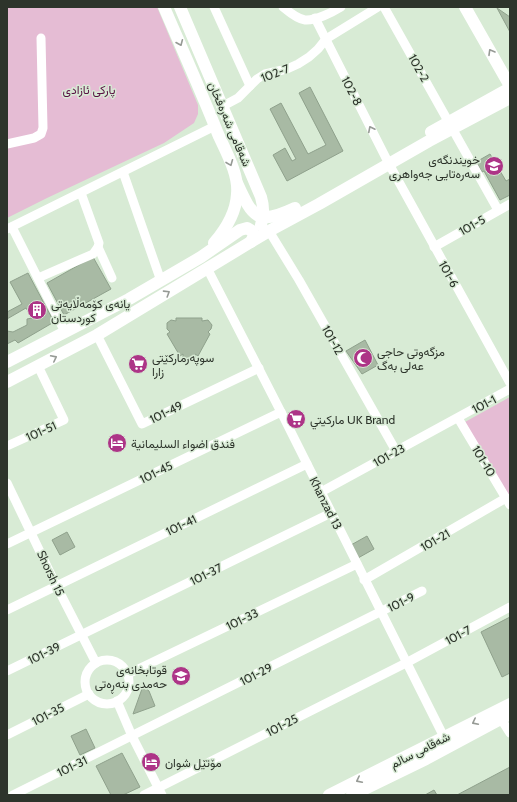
<svg xmlns="http://www.w3.org/2000/svg" width="517" height="802" font-family="Cabin,Vazirmatn,sans-serif">
	<style>
		.green { fill: #e5bcd4 }
		.building { fill: #a8baa4; stroke: #8fa18c }
		.lines { fill: none; stroke-linecap: round; stroke-linejoin: round }
		.minor { stroke: #fff; stroke-width: 9 }
		.major { stroke: #fff; stroke-width: 12 }
		.oneway { stroke: #969a95 }
		.labels { text-anchor: middle; dominant-baseline: central; stroke-width: 3; stroke-linejoin: round; paint-order: stroke }
		.street-label { font-size: 12px; fill: #2d342b; stroke: #d8ebd5 }
		.park-label { font-size: 12px; fill: #580f42; stroke: #d8ebd5 }
		.poi-label { font-size: 12px; fill: #2d342b; stroke: #d8ebd5; text-anchor: start }
	</style>
	<rect width="100%" height="100%" fill="#d8ebd5"/>
	<g class="green">
		<polygon points="7,7 157,7 198,105 198,114 194,123 164,143 47,198 7,218"/>
		<polygon points="510,397 510,501 465,422"/>
	</g>
	<g class="building">
		<polygon points="497,8 510,17 510,32"/>
		<polygon points="310,87 343,151 287,181 273,155 285,148 292,161 296,159 270,109 281,103 308,154 326,145 299,93"/>
		<polygon points="490,154 506,181 510,179 510,195 500,200 484,171 482,172 476,162"/>
		<polygon points="93,257 111,289 64,315 47,283"/>
		<polygon points="28,273 54,322 18,343 15,340 7,344 7,326 7,331 13,332 27,325 27,319 32,318 26,308 7,319 7,312 22,304 10,282"/>
		<polygon points="176,318 202,318 202,321 208,320 212,325 211,329 208,332 210,334 198,356 195,354 195,358 192,361 185,361 183,358 183,354 180,356 167,334 170,332 167,329 167,323 171,320 176,321"/>
		<polygon points="365,340 378,365 362,374 346,351"/>
		<polygon points="67,532 75,547 60,555 52,540"/>
		<polygon points="367,536 374,549 358,558 351,545"/>
		<polygon points="510,617 510,673 502,677 481,632"/>
		<polygon points="143,686 149,691 155,706 133,714"/>
		<polygon points="86,729 95,748 80,755 71,736"/>
		<polygon points="122,753 140,787 123,795 111,795 96,766"/>
		<polygon points="510,767 510,795 457,795"/>
		<polygon points="434,790 437,795 425,795"/>
	</g>
	<g class="lines">
		<g class="minor">
			<polyline points="214,7 250,86"/>
			<path d="M283,7C289,12 297,19 305,20C315,21 333,12 341,7"/>
			<polyline points="384,7 498,210"/>
			<polyline points="315,18 389,164 510,383"/>
			<polyline points="223,106 238,98 257,79 265,74 287,69 298,64 309,57 318,49 326,39 378,7"/>
			<polyline points="7,144 34,138 41,134 43,128 41,38"/>
			<polyline points="123,172 161,281"/>
			<polyline points="12,227 65,332"/>
			<polyline points="7,229 215,126"/>
			<polyline points="269,231 299,280 396,451"/>
			<polyline points="98,247 112,278"/>
			<polyline points="434,247 510,204"/>
			<polyline points="207,268 281,412 444,737"/>
			<polyline points="38,278 93,254 98,247 99,243 81,193"/>
			<polyline points="97,335 142,424 259,368"/>
			<polyline points="458,418 510,505"/>
			<polyline points="7,446 64,420 38,366"/>
			<polyline points="7,483 56,585 96,663"/>
			<polyline points="321,492 510,389"/>
			<polyline points="7,544 281,412"/>
			<polyline points="364,580 506,498"/>
			<polyline points="7,610 307,464"/>
			<circle cx="107" cy="682" r="22"/>
			<polyline points="7,671 331,513"/>
			<polyline points="128,674 357,564"/>
			<polyline points="117,701 132,736 162,795"/>
			<polyline points="501,719 510,733"/>
			<polyline points="7,735 89,694"/>
			<polyline points="13,795 422,591"/>
			<polyline points="144,795 406,663 510,607"/>
		</g>
		<g class="major">
			<path d="M164,7C182,49 201,91 218,134C226,152 239,174 237,194C236,213 226,229 214,243"/>
			<path d="M180,7L261,197C264,207 264,215 261,225"/>
			<polyline points="465,7 510,86"/>
			<polyline points="431,132 510,88"/>
			<path d="M237,183C253,218 257,226 295,208"/>
			<polyline points="7,362 129,299 201,257 240,230 247,228 252,231 254,235 251,242"/>
			<polyline points="7,382 97,335 269,231 319,204 429,141 510,98"/>
			<polyline points="329,795 510,704"/>
			<polyline points="352,795 426,759 510,714"/>
		</g>
	</g>
	<defs><path id="oneway-chevron" d="M-2-3.5L2.5 0L-2 3.5" fill="none" stroke-width="1.6" stroke-linecap="round" stroke-linejoin="round"/></defs>
	<g class="oneway">
		<use href="#oneway-chevron" transform="translate(180 43) rotate(67)"/>
		<use href="#oneway-chevron" transform="translate(491 52) rotate(-120)"/>
		<use href="#oneway-chevron" transform="translate(371 129) rotate(-117)"/>
		<use href="#oneway-chevron" transform="translate(230 163) rotate(68)"/>
		<use href="#oneway-chevron" transform="translate(167 293) rotate(-32)"/>
		<use href="#oneway-chevron" transform="translate(54 358) rotate(-27)"/>
		<use href="#oneway-chevron" transform="translate(475 722) rotate(153)"/>
		<use href="#oneway-chevron" transform="translate(359 780) rotate(153)"/>
	</g>
	<defs>
		<symbol id="school-disc" viewBox="-11 -11 22 22"><circle r="9.5" fill="#ad3487" stroke="#d8ebd5"/><path d="M0-5L7-2L0 1L-7-2ZM-4 1L0 2.5L4 1V4Q0 6-4 4Z" fill="#fff"/></symbol>
		<symbol id="building-disc" viewBox="-11 -11 22 22"><circle r="9.5" fill="#ad3487" stroke="#d8ebd5"/><path d="M-4-6H4V6H1V3H-1V6H-4ZM-2.5-4.3h1.7v1.8h-1.7ZM.8-4.3h1.7v1.8H.8ZM-2.5-1h1.7V.8h-1.7ZM.8-1h1.7V.8H.8Z" fill="#fff"/></symbol>
		<symbol id="mosque-disc" viewBox="-11 -11 22 22"><circle r="9.5" fill="#ad3487" stroke="#d8ebd5"/><path d="M3.5-4.9A6 6 0 1 0 3.5 4.9A5 5 0 1 1 3.5-4.9Z" fill="#fff"/></symbol>
		<symbol id="supermarket-disc" viewBox="-11 -11 22 22"><circle r="9.5" fill="#ad3487" stroke="#d8ebd5"/><path d="M-6-5.5h2.5l.6 2H6L4.5 2H-2.5L-4.4-4H-6ZM-1.5 3.2a1.3 1.3 0 1 0 .1 0ZM3 3.2a1.3 1.3 0 1 0 .1 0Z" fill="#fff"/></symbol>
		<symbol id="hotel-disc" viewBox="-11 -11 22 22"><circle r="9.5" fill="#ad3487" stroke="#d8ebd5"/><path d="M-6-4.5h1.5V1H6V5H4.5V3h-9V5H-6ZM-4 0a1.8 1.8 0 1 1 3.6 0ZM.5 0V-2.5h3Q6-2.5 6 0Z" fill="#fff"/></symbol>
	</defs>
	<g fill-rule="evenodd">
		<use href="#school-disc" x="483" y="155" width="22" height="22"/>
		<use href="#building-disc" x="26" y="299" width="22" height="22"/>
		<use href="#mosque-disc" x="352" y="347" width="22" height="22"/>
		<use href="#supermarket-disc" x="127" y="353" width="22" height="22"/>
		<use href="#supermarket-disc" x="285" y="408" width="22" height="22"/>
		<use href="#hotel-disc" x="106" y="432" width="22" height="22"/>
		<use href="#school-disc" x="170" y="665" width="22" height="22"/>
		<use href="#hotel-disc" x="140" y="751" width="22" height="22"/>
	</g>
	<g class="labels">
		<g class="street-label">
			<text transform="translate(419 68) rotate(61)">102-2</text>
			<text transform="translate(275 73) rotate(-21)">102-7</text>
			<text transform="translate(352 91) rotate(63)">102-8</text>
			<text transform="translate(230 124) rotate(67)">شەقامی شەرەفخان</text>
			<text transform="translate(472 225) rotate(-30)">101-5</text>
			<text transform="translate(449 274) rotate(61)">101-6</text>
			<text transform="translate(333 340) rotate(61)">101-12</text>
			<text transform="translate(484 404) rotate(-28)">101-1</text>
			<text transform="translate(166 412) rotate(-26)">101-49</text>
			<text transform="translate(41 431) rotate(-24)">101-51</text>
			<text transform="translate(389 455) rotate(-29)">101-23</text>
			<text transform="translate(484 461) rotate(59)">101-10</text>
			<text transform="translate(156 472) rotate(-26)">101-45</text>
			<text transform="translate(326 503) rotate(63)">Khanzad 13</text>
			<text transform="translate(181 525) rotate(-26)">101-41</text>
			<text transform="translate(435 540) rotate(-30)">101-21</text>
			<text transform="translate(51 573) rotate(65)">Shorsh 15</text>
			<text transform="translate(206 574) rotate(-26)">101-37</text>
			<text transform="translate(401 602) rotate(-26)">101-9</text>
			<text transform="translate(242 619) rotate(-26)">101-33</text>
			<text transform="translate(458 635) rotate(-28)">101-7</text>
			<text transform="translate(44 653) rotate(-26)">101-39</text>
			<text transform="translate(256 674) rotate(-27)">101-29</text>
			<text transform="translate(48 714) rotate(-27)">101-35</text>
			<text transform="translate(282 725) rotate(-27)">101-25</text>
			<text transform="translate(420 750) rotate(-27)">شەقامی سالم</text>
			<text transform="translate(72 766) rotate(-26)">101-31</text>
		</g>
		<g class="park-label">
			<text x="89" y="89">پارکی ئازادی</text>
		</g>
		<g class="poi-label">
			<text x="480" y="159" text-anchor="end">خویندنگەی<tspan x="480" dy="14">سەرەتایی جەواهری</tspan></text>
			<text x="51" y="303">یانەی کۆمەڵایەتی<tspan x="51" dy="14">کوردستان</tspan></text>
			<text x="377" y="351">مزگەوتی حاجی<tspan x="377" dy="14">عەلی بەگ</tspan></text>
			<text x="152" y="357">سوپەرمارکێتی<tspan x="152" dy="14">زارا</tspan></text>
			<text x="310" y="419">مارکيتي UK Brand</text>
			<text x="131" y="443">فندق اضواء السليمانية</text>
			<text x="167" y="669" text-anchor="end">قوتابخانەی<tspan x="167" dy="14">حەمدی بنەڕەتی</tspan></text>
			<text x="165" y="762">مۆتێل شوان</text>
		</g>
	</g>
	<rect width="517" height="802" fill="none" stroke="#2d342b" stroke-width="16"/>
</svg>
